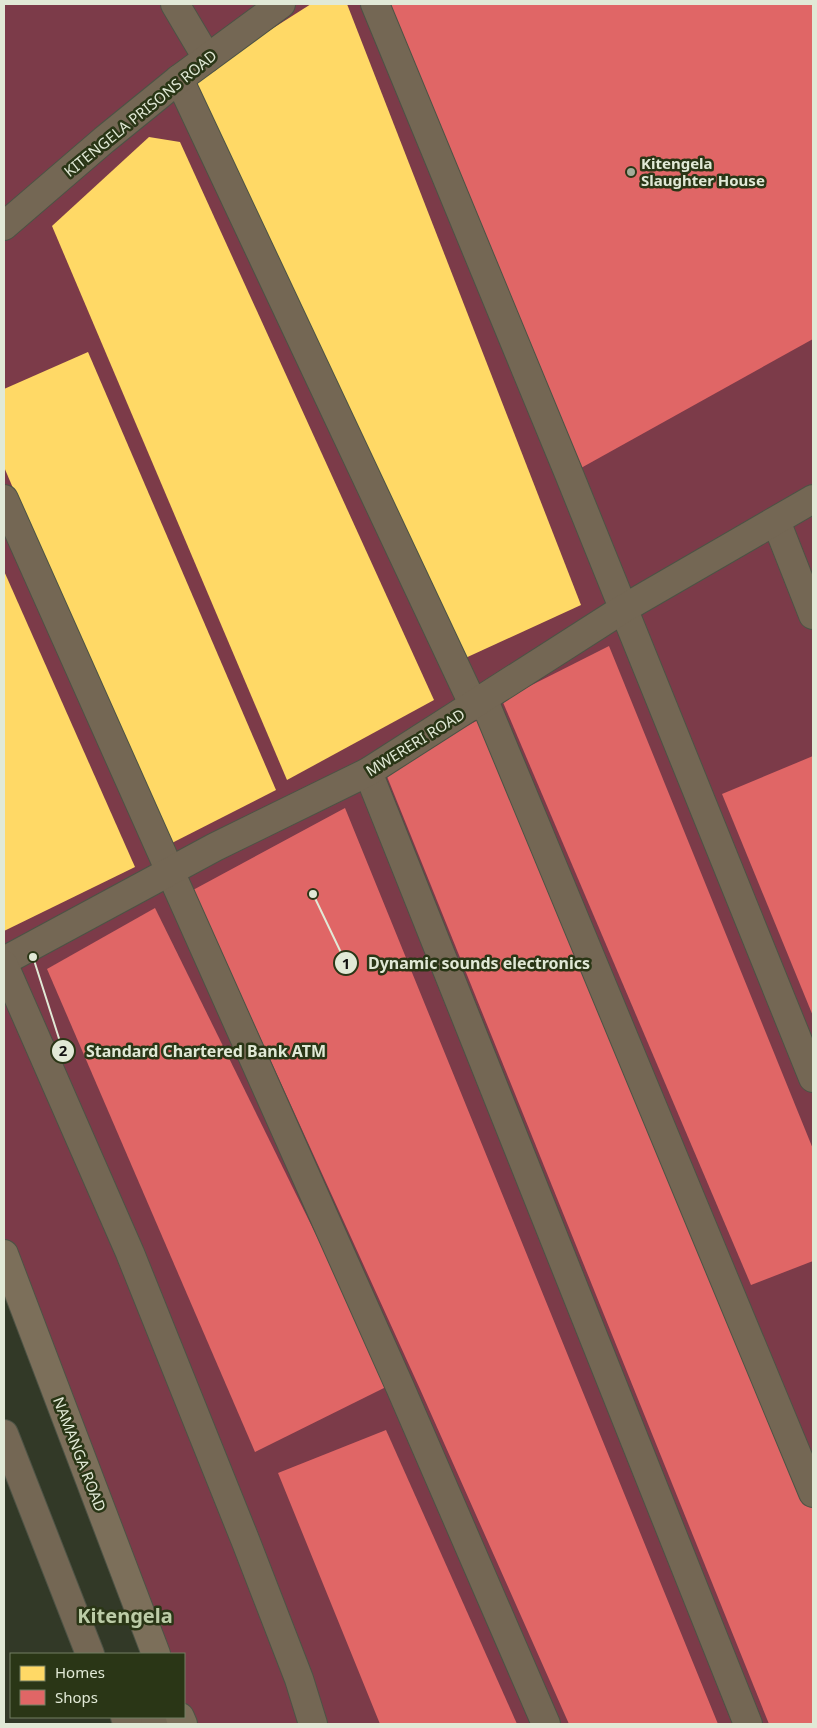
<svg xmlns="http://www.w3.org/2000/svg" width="817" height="1728" font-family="'Noto Sans',sans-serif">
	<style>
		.green { fill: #7c3b49 }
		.homes { fill: #ffd966 }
		.shops { fill: #e06666 }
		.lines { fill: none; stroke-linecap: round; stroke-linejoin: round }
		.minor-casing { stroke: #4d5345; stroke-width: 30 }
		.highway-casing { stroke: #4d5345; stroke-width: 30 }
		.minor { stroke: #746754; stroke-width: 28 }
		.highway { stroke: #7c6f5a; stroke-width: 28 }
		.poi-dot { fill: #a4ab99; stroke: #2a3616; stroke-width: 2 }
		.labels { text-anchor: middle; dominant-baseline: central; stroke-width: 5; stroke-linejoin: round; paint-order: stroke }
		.street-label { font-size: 15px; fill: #e1e9d6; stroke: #2a3616 }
		.poi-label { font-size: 15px; font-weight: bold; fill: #e1e9d6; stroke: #2a3616; text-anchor: start }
		.district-label { font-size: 20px; font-weight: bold; fill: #bccca7; stroke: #2a3616 }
		.leader { fill: none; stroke: #e1e9d6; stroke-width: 2 }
		.callout-dot { fill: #e1e9d6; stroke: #2a3616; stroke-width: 2 }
		.mark-label { font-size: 15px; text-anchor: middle; font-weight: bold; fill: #111 }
		.callout-label { font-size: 16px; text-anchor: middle; font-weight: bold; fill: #e1e9d6; stroke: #2a3616; stroke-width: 5; stroke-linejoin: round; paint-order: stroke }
	</style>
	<rect width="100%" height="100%" fill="#323927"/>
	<polygon class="green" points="4,4 813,4 813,1724 183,1724 184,1654 156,1654 4,1254"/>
	<g class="homes">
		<polygon points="311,4 347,4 581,605 461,660 185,84"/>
		<polygon points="149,137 180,142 434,700 287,780 52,226"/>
		<polygon points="88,352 276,790 166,846 4,467 4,389"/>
		<polygon points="4,571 135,867 4,931"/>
	</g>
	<g class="shops">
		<polygon points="379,4 813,4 813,339 572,473"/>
		<polygon points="609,646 813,1149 813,1261 751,1285 502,700"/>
		<polygon points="486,716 813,1508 813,1724 769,1724 384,769"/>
		<polygon points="813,756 813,1016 722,794"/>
		<polygon points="345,808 718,1724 569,1724 420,1389 193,890"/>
		<polygon points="155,908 390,1385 255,1452 47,969"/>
		<polygon points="386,1430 517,1724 380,1724 278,1473"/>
	</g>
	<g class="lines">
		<defs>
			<g id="minor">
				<polyline points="175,4 207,58"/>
				<polyline points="375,4 569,474 813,1078"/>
				<polyline points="179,79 474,706"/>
				<polyline points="4,226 104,140 179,79 281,4"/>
				<polyline points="4,499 400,1387 546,1724"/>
				<polyline points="776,521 813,615"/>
				<polyline points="483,698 813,1493"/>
				<polyline points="368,772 748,1724"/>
				<polyline points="4,961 215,847 368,772 623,609 813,499"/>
				<polyline points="4,965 130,1253 246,1542 299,1679 313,1724"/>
				<polyline points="4,1434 90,1654"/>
				<polyline points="125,1717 140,1724"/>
				<polyline points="155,1724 173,1717"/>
			</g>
			<g id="highway">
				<polyline points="4,1254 156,1654"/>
				<polyline points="180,1717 183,1724"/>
			</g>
		</defs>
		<use href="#minor" class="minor-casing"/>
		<use href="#highway" class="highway-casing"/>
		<use href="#minor" class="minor"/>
		<use href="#highway" class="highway"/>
	</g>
	<circle class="poi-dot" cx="631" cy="172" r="5"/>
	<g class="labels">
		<g class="street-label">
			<text transform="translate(140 113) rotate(-39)">KITENGELA PRISONS ROAD</text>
			<text transform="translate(415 742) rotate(-32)">MWERERI ROAD</text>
			<text transform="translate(80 1454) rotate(69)">NAMANGA ROAD</text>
		</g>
		<g class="poi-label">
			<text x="641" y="163">Kitengela<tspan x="641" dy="17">Slaughter House</tspan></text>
		</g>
		<g class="district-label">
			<text x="125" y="1615">Kitengela</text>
		</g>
	</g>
	<path class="leader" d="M313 894L346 963M33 957L63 1051"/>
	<g class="callout-dot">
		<circle cx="313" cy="894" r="5"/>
		<circle cx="33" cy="957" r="5"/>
		<circle cx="346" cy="963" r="12"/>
		<circle cx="63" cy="1051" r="12"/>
	</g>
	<g class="mark-label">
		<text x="346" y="969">1</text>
		<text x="63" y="1056">2</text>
	</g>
	<g class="callout-label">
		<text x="479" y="969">Dynamic sounds electronics</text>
		<text x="206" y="1057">Standard Chartered Bank ATM</text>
	</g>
	<rect width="817" height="1728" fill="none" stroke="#e1e9d6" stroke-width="10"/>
	<rect x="10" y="1653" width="175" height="65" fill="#2a3616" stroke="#737e63"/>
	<rect x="20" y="1666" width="25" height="15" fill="#ffd966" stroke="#737e63"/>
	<text x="55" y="1678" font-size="15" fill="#e1e9d6">Homes</text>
	<rect x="20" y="1690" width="25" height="15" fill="#e06666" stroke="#737e63"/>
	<text x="55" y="1703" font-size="15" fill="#e1e9d6">Shops</text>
</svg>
